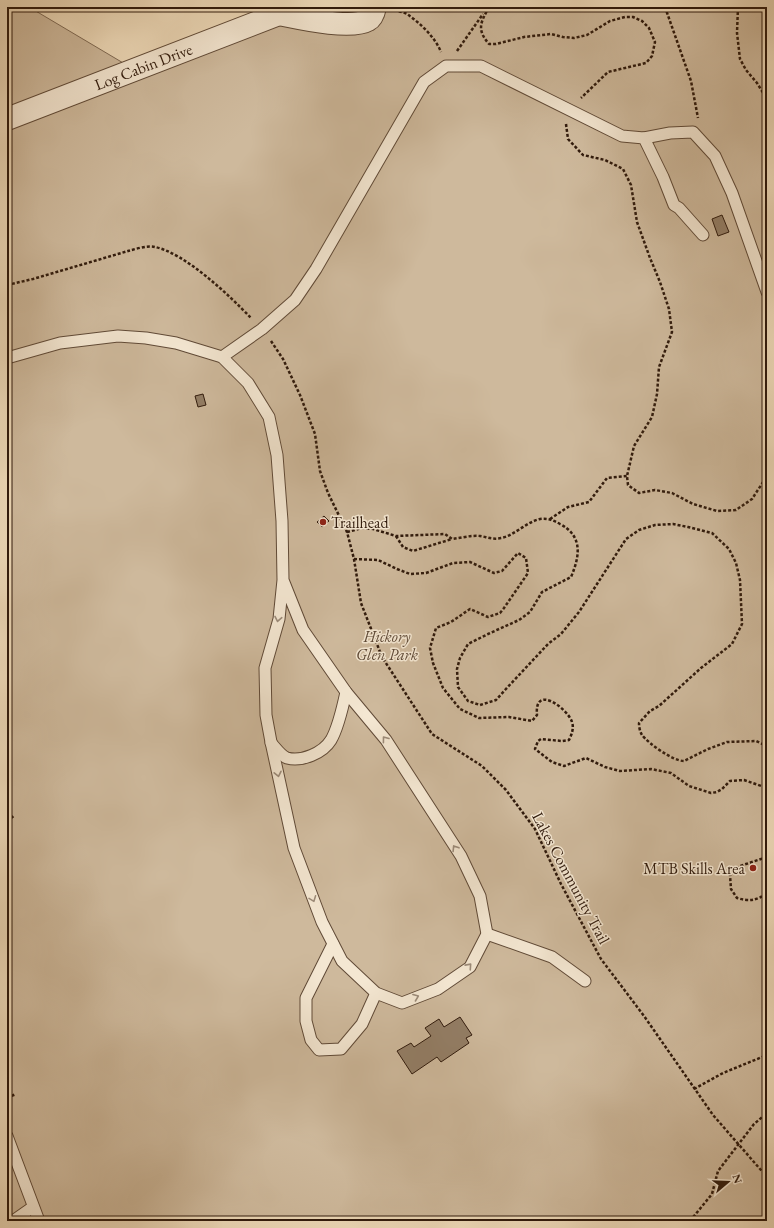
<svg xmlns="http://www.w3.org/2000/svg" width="774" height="1228" font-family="'EB Garamond',serif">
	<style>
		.green { fill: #ceb99c; stroke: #7f6a54 }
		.building { fill: #937e66; stroke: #301a0c }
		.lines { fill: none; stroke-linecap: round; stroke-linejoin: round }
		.lane-casing { stroke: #604a37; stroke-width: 13 }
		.street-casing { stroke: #604a37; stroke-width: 24 }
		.path { stroke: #301a0c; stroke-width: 2.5; stroke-dasharray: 3 2; stroke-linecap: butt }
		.lane { stroke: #f4e7d2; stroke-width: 11 }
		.street { stroke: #f4e7d2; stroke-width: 22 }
		.oneway { stroke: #9c8b79 }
		.poi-dot { fill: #8f2418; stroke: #f4e7d2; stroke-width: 1.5 }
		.labels { text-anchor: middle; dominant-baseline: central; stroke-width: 3; stroke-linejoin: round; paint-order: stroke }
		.street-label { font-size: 16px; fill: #301a0c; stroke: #f4e7d2 }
		.poi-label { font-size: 16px; fill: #301a0c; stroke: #f4e7d2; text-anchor: start }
		.park-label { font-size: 16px; font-style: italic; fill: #5f4a37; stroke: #f4e7d2 }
	</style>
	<rect width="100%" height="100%" fill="#eedab9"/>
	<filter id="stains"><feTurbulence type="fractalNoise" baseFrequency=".005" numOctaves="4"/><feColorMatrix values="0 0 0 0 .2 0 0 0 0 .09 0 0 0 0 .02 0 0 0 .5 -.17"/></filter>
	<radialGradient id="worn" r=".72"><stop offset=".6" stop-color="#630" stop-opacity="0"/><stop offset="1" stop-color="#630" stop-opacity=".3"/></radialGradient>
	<polygon class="green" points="7,7 29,7 135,70 291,7 767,7 767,1221 7,1221"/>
	<g class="building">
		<polygon points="722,215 729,232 718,236 712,219"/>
		<polygon points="203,394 206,405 198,407 195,396"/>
		<polygon points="324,516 329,521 322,527 317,522"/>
		<polygon points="460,1017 472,1035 466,1038 469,1043 441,1062 437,1057 412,1074 397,1051 411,1043 414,1047 431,1036 425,1028 439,1019 444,1027"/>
	</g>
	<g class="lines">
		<defs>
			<g id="lane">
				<polyline points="644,138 670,133 693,132 715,156 732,193 767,292"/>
				<polyline points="222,357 262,329 295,300 316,269 424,82 446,66 481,66 622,136 644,138 663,177 674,205 679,208 703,235"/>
				<polyline points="7,358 60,343 118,336 146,338 176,343 222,357 248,383 269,417 277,455 282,521 283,580 279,619 265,668 266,715 271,742 294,848 322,922 342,961 376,993 402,1003 438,989 470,967 487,934 480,896 461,856 386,740 346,692 303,630 283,580"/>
				<path d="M271,743C275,747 281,756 287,758C302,762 323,753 331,740C338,728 343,706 346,692"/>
				<polyline points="487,934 552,957 585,981"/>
				<polyline points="333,944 306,998 306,1021 311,1040 319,1050 341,1049 362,1024 376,993"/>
				<polyline points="7,1136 39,1221"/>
				<polyline points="13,1221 33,1207"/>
			</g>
			<g id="street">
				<path d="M279,14C299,18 351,30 368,20C372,18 374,12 375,7"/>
				<path id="s1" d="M7,119L297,7"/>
			</g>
		</defs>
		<use href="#lane" class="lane-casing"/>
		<use href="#street" class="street-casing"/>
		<g class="path">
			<path d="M489,7C481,22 476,29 489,44H496L524,37L551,34L563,37L574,38L587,35L610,21L625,17H633L642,21L649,28L655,42L652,56L646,63L608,72L581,98"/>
			<polyline points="665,7 691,81 698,118"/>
			<polyline points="738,7 737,33 740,59 746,70 757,83 767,99"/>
			<path d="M394,10C398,11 403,12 407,14C420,23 435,37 441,52"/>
			<polyline points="457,51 483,14"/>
			<polyline points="566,124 568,139 583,155 605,160 623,169 631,185 637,222 650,258 660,282 669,309 672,332 659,367 657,394 652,417 634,446 627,476 628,485 639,493 655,490 672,493 693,504 717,511 736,510 752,499 767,476"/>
			<path d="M7,285L33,279L128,251C136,249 147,245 155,247C185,253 230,296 251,318"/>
			<polyline points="271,341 283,359 300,395 315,434 320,471 328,493 347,532 354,559 361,603 382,657 432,734 482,766 506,790 535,829 561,884 601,959 644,1016 713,1115 767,1177"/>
			<polyline points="550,519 568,507 589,502 607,478 627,476"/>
			<path d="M347,532L362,528L373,529L396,536L445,534L452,539C461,538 471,535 480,536C487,537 493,540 501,538C514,536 526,522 540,519C548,518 553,520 560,524C583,536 580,556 571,577L542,592L530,612L519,620L488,634L468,644L460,658L457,669L458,687L468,701L480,705L496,700L505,690L548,644L561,634L579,612L626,539L639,530L655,525L673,524L688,527L712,533L729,549L736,563L740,580L742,624L732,644L701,668L659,706L650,711L639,723C639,727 640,732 642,735C649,744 673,761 684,761L708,749L727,742L756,741L767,746"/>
			<polyline points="396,536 403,547 413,551 452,539"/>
			<path d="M354,559L378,560L397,569L410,574L426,573L453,563L470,562L494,573L502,571L518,553L526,558L528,573L504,608L500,613L488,617L470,609L451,622L436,628L430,648L433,663L443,688L460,709L479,718L509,717L532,721L537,715C534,683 568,709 572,722C574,728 572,734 569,740L562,741L541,739L538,741L535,749L552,762L564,766L586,758L605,767L620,771L651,769L671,773L689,786L711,793L717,792L722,789L730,781L744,780L767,788"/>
			<polyline points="7,821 15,815"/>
			<path d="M767,857L740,866L730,875L731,889L737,898C751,902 755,900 767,894"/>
			<polyline points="694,1089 723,1073 767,1055"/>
			<polyline points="7,1098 16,1094"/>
			<polyline points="690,1221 712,1194 718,1171 754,1124 767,1113"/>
		</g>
		<use href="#lane" class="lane"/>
		<use href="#street" class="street"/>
	</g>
	<defs><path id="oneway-chevron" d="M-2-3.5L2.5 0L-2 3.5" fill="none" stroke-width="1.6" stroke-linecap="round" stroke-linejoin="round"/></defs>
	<g class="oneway">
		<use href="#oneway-chevron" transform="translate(278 619) rotate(101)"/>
		<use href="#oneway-chevron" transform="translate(385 739) rotate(-127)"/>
		<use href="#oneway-chevron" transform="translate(278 774) rotate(78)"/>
		<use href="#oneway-chevron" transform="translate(455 848) rotate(-122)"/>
		<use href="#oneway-chevron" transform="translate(313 899) rotate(69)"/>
		<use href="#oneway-chevron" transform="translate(469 966) rotate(-48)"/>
		<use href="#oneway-chevron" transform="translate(416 997) rotate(-21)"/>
	</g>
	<g class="poi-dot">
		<circle cx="323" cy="522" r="4"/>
		<circle cx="753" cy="868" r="4"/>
	</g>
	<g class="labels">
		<g class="street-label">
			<text stroke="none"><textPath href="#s1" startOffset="146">Log Cabin Drive</textPath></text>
			<text transform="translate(571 878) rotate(62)">Lakes Community Trail</text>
		</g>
		<g class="poi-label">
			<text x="331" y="522">Trailhead</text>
			<text x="745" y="868" text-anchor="end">MTB Skills Area</text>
		</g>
		<g class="park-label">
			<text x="387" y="636">Hickory<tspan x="387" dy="18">Glen Park</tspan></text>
		</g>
	</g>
	<rect width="774" height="1228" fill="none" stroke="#eedab9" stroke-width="24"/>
	<rect x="8" y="8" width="758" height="1212" fill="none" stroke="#301a0c" stroke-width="2"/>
	<rect x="12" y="12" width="750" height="1204" fill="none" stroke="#301a0c"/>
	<g transform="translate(728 1182) rotate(71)" stroke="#f4e7d2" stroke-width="3" paint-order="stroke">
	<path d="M0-3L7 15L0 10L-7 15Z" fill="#301a0c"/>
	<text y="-6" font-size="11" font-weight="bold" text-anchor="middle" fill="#301a0c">N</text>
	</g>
	<rect width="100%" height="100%" filter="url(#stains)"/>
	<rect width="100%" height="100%" fill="url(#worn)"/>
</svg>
